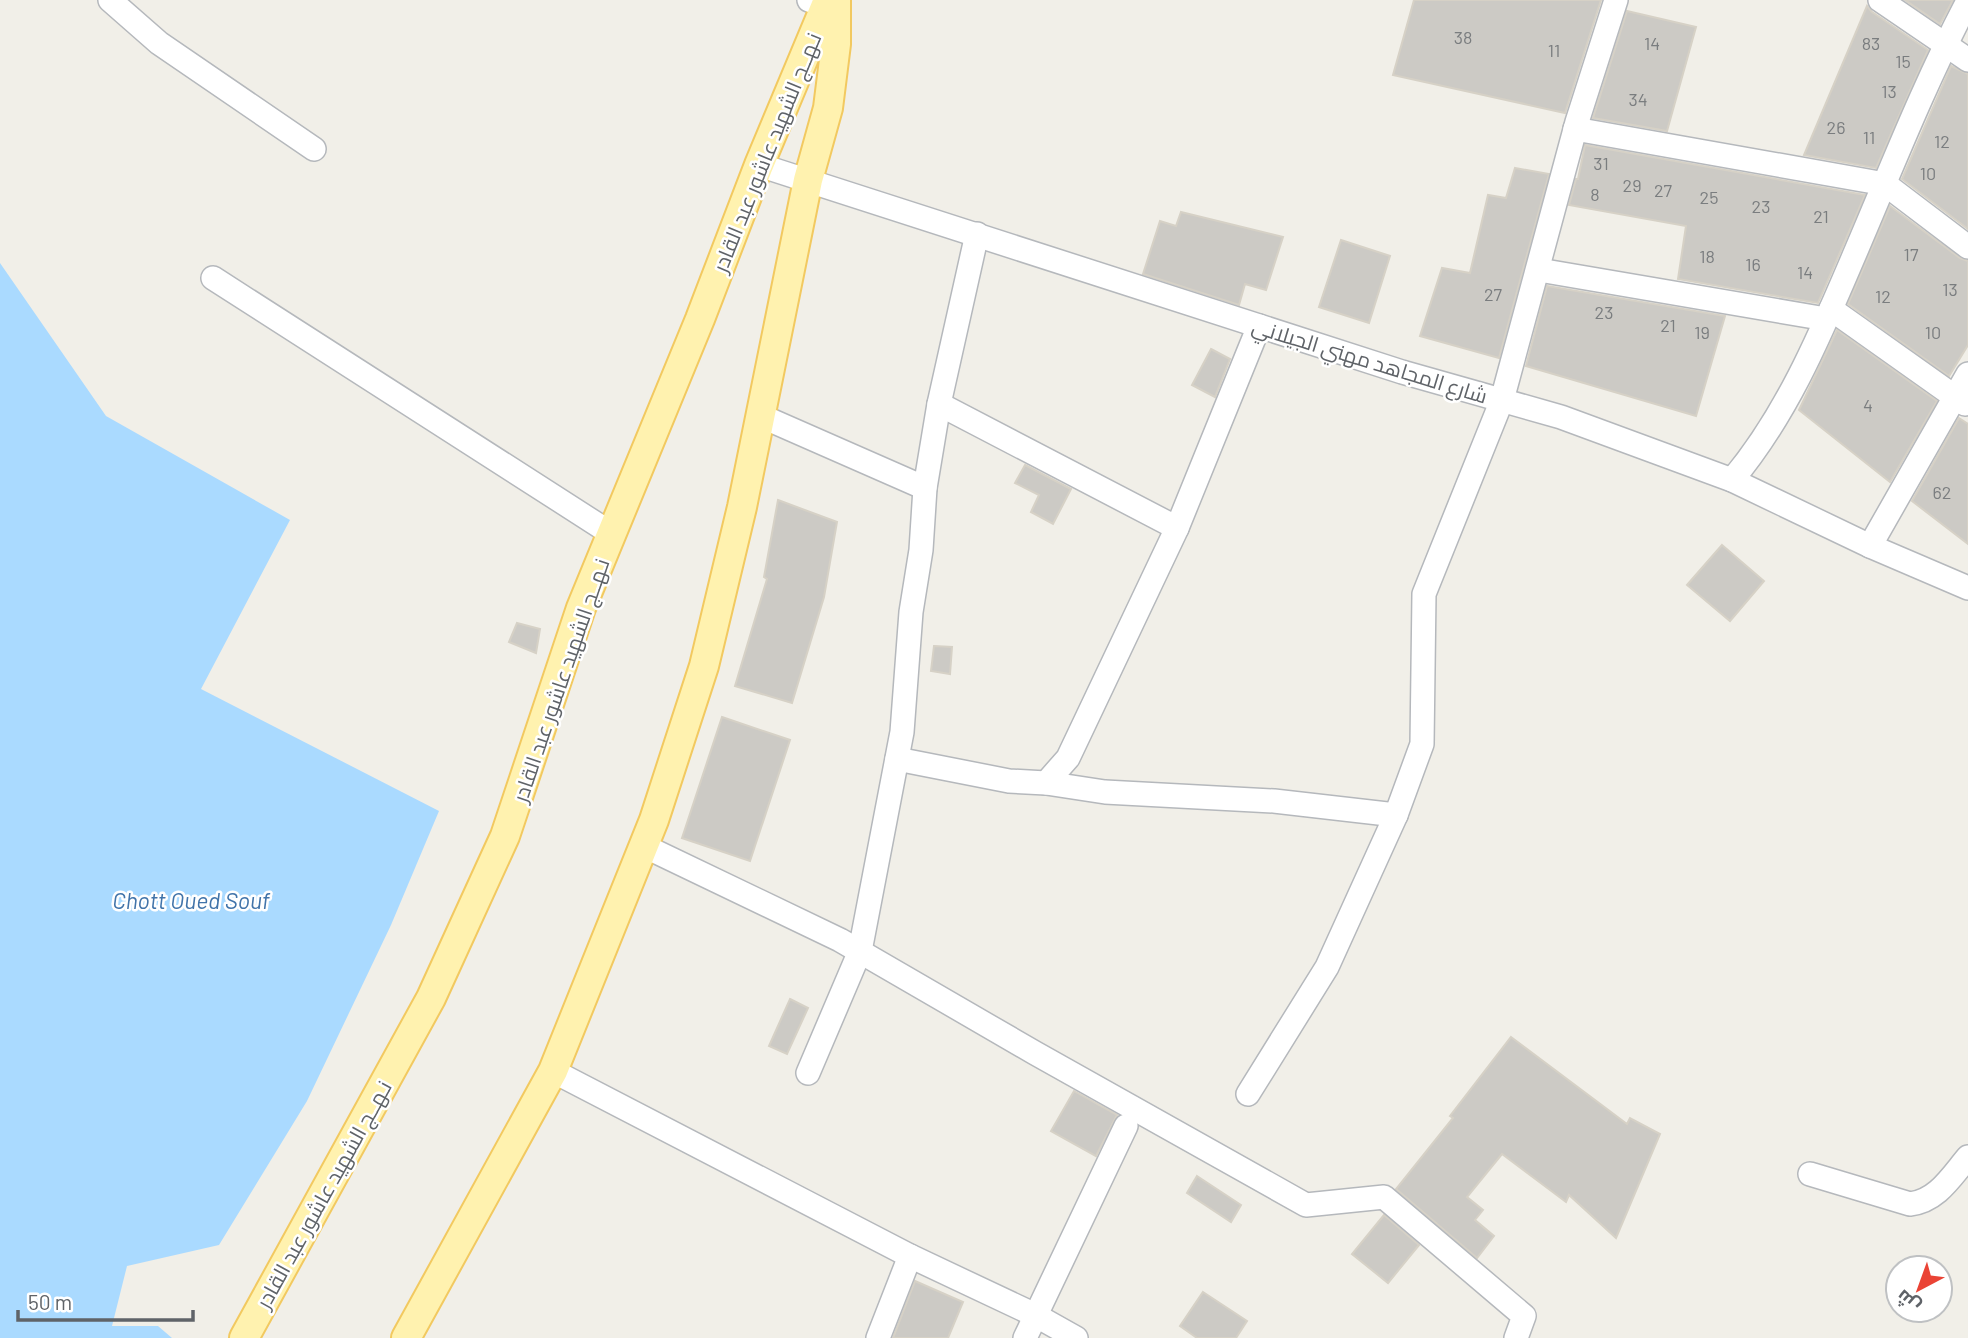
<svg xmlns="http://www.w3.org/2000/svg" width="1968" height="1338" font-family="Barlow,Cairo,sans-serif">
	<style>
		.water { fill: #aadaff }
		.building { fill: #cccac5; stroke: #d6d1c6; stroke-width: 2 }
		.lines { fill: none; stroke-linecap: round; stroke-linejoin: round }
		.minor-casing { stroke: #b5b8bc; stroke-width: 26 }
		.major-casing { stroke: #f2c960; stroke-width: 32 }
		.minor { stroke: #fff; stroke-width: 23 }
		.major { stroke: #fff2af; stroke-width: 28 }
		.labels { text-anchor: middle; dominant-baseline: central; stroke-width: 5; stroke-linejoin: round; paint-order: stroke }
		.number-label { font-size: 18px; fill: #7a7d7f }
		.street-label { font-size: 21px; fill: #5f6368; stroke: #fff }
		.water-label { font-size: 23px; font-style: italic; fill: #4174aa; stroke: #fff }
	</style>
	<rect width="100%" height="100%" fill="#f1efe8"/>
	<polygon class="water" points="0,263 106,416 290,520 201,689 439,811 391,925 307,1101 219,1245 127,1266 112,1326 158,1326 172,1338 0,1338"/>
	<g class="building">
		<polygon points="1414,0 1601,0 1565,113 1393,75"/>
		<polygon points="1905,0 1953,0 1940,24"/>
		<polygon points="1867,6 1872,12 1928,50 1876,168 1804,155"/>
		<polygon points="1627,11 1696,27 1667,131 1593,118"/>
		<polygon points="1951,66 1968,74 1968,229 1902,179"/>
		<polygon points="1585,145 1865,195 1818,303 1678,279 1686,226 1569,205 1576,179 1578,179"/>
		<polygon points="1515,168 1549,174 1499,358 1420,336 1442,268 1470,273 1488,195 1506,198"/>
		<polygon points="1890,206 1960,258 1968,261 1968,345 1949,376 1848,304"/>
		<polygon points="1181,212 1283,237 1266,290 1245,284 1239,305 1143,274 1160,221 1176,226"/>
		<polygon points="1341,240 1390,256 1369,323 1319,307"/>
		<polygon points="1547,286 1725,316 1696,416 1526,366"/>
		<polygon points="1837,330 1937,401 1890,482 1799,410"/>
		<polygon points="1211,349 1230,359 1215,397 1192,385"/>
		<polygon points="1959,418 1968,424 1968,544 1912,501"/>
		<polygon points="1025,465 1071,489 1053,524 1031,512 1039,495 1015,483"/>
		<polygon points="778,500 837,522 824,597 792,703 735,686 767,579 764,577"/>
		<polygon points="1722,545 1764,581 1730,621 1687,585"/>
		<polygon points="517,623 540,629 536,653 509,642"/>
		<polygon points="934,646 952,647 950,674 931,671"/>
		<polygon points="722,717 790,740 750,861 682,838"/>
		<polygon points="790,999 808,1008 787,1054 769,1046"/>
		<polygon points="1511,1037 1627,1124 1630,1118 1660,1134 1616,1238 1569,1195 1566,1202 1502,1154 1467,1197 1483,1210 1475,1220 1494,1236 1477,1258 1396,1189 1453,1118 1450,1116"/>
		<polygon points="1074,1091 1117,1115 1096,1156 1051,1131"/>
		<polygon points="1197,1176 1241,1205 1231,1222 1187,1193"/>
		<polygon points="1384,1215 1419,1245 1388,1283 1352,1254"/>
		<polygon points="915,1281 963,1302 948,1338 893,1338"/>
		<polygon points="1203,1292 1247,1321 1236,1338 1197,1338 1180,1326"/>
	</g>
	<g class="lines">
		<defs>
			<g id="minor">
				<polyline points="110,0 159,43 314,149"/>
				<polyline points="809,0 825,6"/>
				<polyline points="1880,0 1968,60"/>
				<polyline points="1575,129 1885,184 1968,247"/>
				<polyline points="759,165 1402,372 1561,417 1732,480 1870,546 1968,588"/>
				<polyline points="1539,270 1826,319"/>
				<polyline points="213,278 612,534"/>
				<polyline points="1831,309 1965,404"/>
				<polyline points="939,404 1177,528"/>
				<polyline points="761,416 925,488"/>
				<path d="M1732,480C1785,417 1818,340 1850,265C1888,177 1923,86 1968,1"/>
				<polyline points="1870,546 1968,374"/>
				<polyline points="897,759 1009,781 1046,783 1068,758 1177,528 1259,326"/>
				<polyline points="1046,783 1105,792 1274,801 1396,815"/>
				<polyline points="644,846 840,940 1035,1053 1306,1205 1384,1197 1524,1316 1516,1338"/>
				<polyline points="553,1071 910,1256 1035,1315 1076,1338"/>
				<polyline points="808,1073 860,951 902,732 911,612 921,550 925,488 939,404 977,234"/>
				<polyline points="1248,1094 1327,967 1396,815 1422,744 1424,594 1502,400 1577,122 1616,0"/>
				<path d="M1810,1174L1910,1204C1937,1201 1951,1177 1968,1157"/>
				<polyline points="878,1338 910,1256"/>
				<polyline points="1025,1338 1126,1126"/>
			</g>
			<g id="major">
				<polyline points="244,1338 431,998 505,836 581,608 700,319 759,165 828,0"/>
				<polyline points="406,1338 553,1071 654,820 704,666 742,507 808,180 828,108 836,44 836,0"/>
			</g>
		</defs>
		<use href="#minor" class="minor-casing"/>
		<use href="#major" class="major-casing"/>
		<use href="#minor" class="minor"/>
		<use href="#major" class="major"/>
	</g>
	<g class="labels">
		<g class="number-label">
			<text x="1463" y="37">38</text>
			<text x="1652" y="43">14</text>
			<text x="1871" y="43">83</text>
			<text x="1554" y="50">11</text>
			<text x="1903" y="61">15</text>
			<text x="1889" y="91">13</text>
			<text x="1638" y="99">34</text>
			<text x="1836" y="127">26</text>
			<text x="1869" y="137">11</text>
			<text x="1942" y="141">12</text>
			<text x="1601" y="163">31</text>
			<text x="1928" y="173">10</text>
			<text x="1632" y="185">29</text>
			<text x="1663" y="190">27</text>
			<text x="1595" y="194">8</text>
			<text x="1709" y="197">25</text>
			<text x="1761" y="206">23</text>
			<text x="1821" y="216">21</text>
			<text x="1911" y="254">17</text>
			<text x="1707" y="256">18</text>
			<text x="1753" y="264">16</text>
			<text x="1805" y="272">14</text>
			<text x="1950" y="289">13</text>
			<text x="1493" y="294">27</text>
			<text x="1883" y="296">12</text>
			<text x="1604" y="312">23</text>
			<text x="1668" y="325">21</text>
			<text x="1702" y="332">19</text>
			<text x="1933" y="332">10</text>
			<text x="1868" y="405">4</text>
			<text x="1942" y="492">62</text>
		</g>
		<g class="street-label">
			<text transform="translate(766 152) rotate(-68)">نـهــج الشهيد عاشور عبد القادر</text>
			<text transform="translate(1370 360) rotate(17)">شارع المجاهد مهني الجيلاني</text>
			<text transform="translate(560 680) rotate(-71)">نـهــج الشهيد عاشور عبد القادر</text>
			<text transform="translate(323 1194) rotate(-61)">نـهــج الشهيد عاشور عبد القادر</text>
		</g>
		<g class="water-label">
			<text x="191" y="900">Chott Oued Souf</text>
		</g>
	</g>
	<g transform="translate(1919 1289) rotate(221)"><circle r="33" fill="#ffffff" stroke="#bfc1c3" stroke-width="2"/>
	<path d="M0-5L12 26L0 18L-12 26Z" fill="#ea4335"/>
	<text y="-10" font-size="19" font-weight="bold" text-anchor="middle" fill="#5f6368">ش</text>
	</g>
	<path d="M18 1310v10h175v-10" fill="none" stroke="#5f6368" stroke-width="3.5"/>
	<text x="28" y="1310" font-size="21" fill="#5f6368" stroke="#ffffff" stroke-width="5" paint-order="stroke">50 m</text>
</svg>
